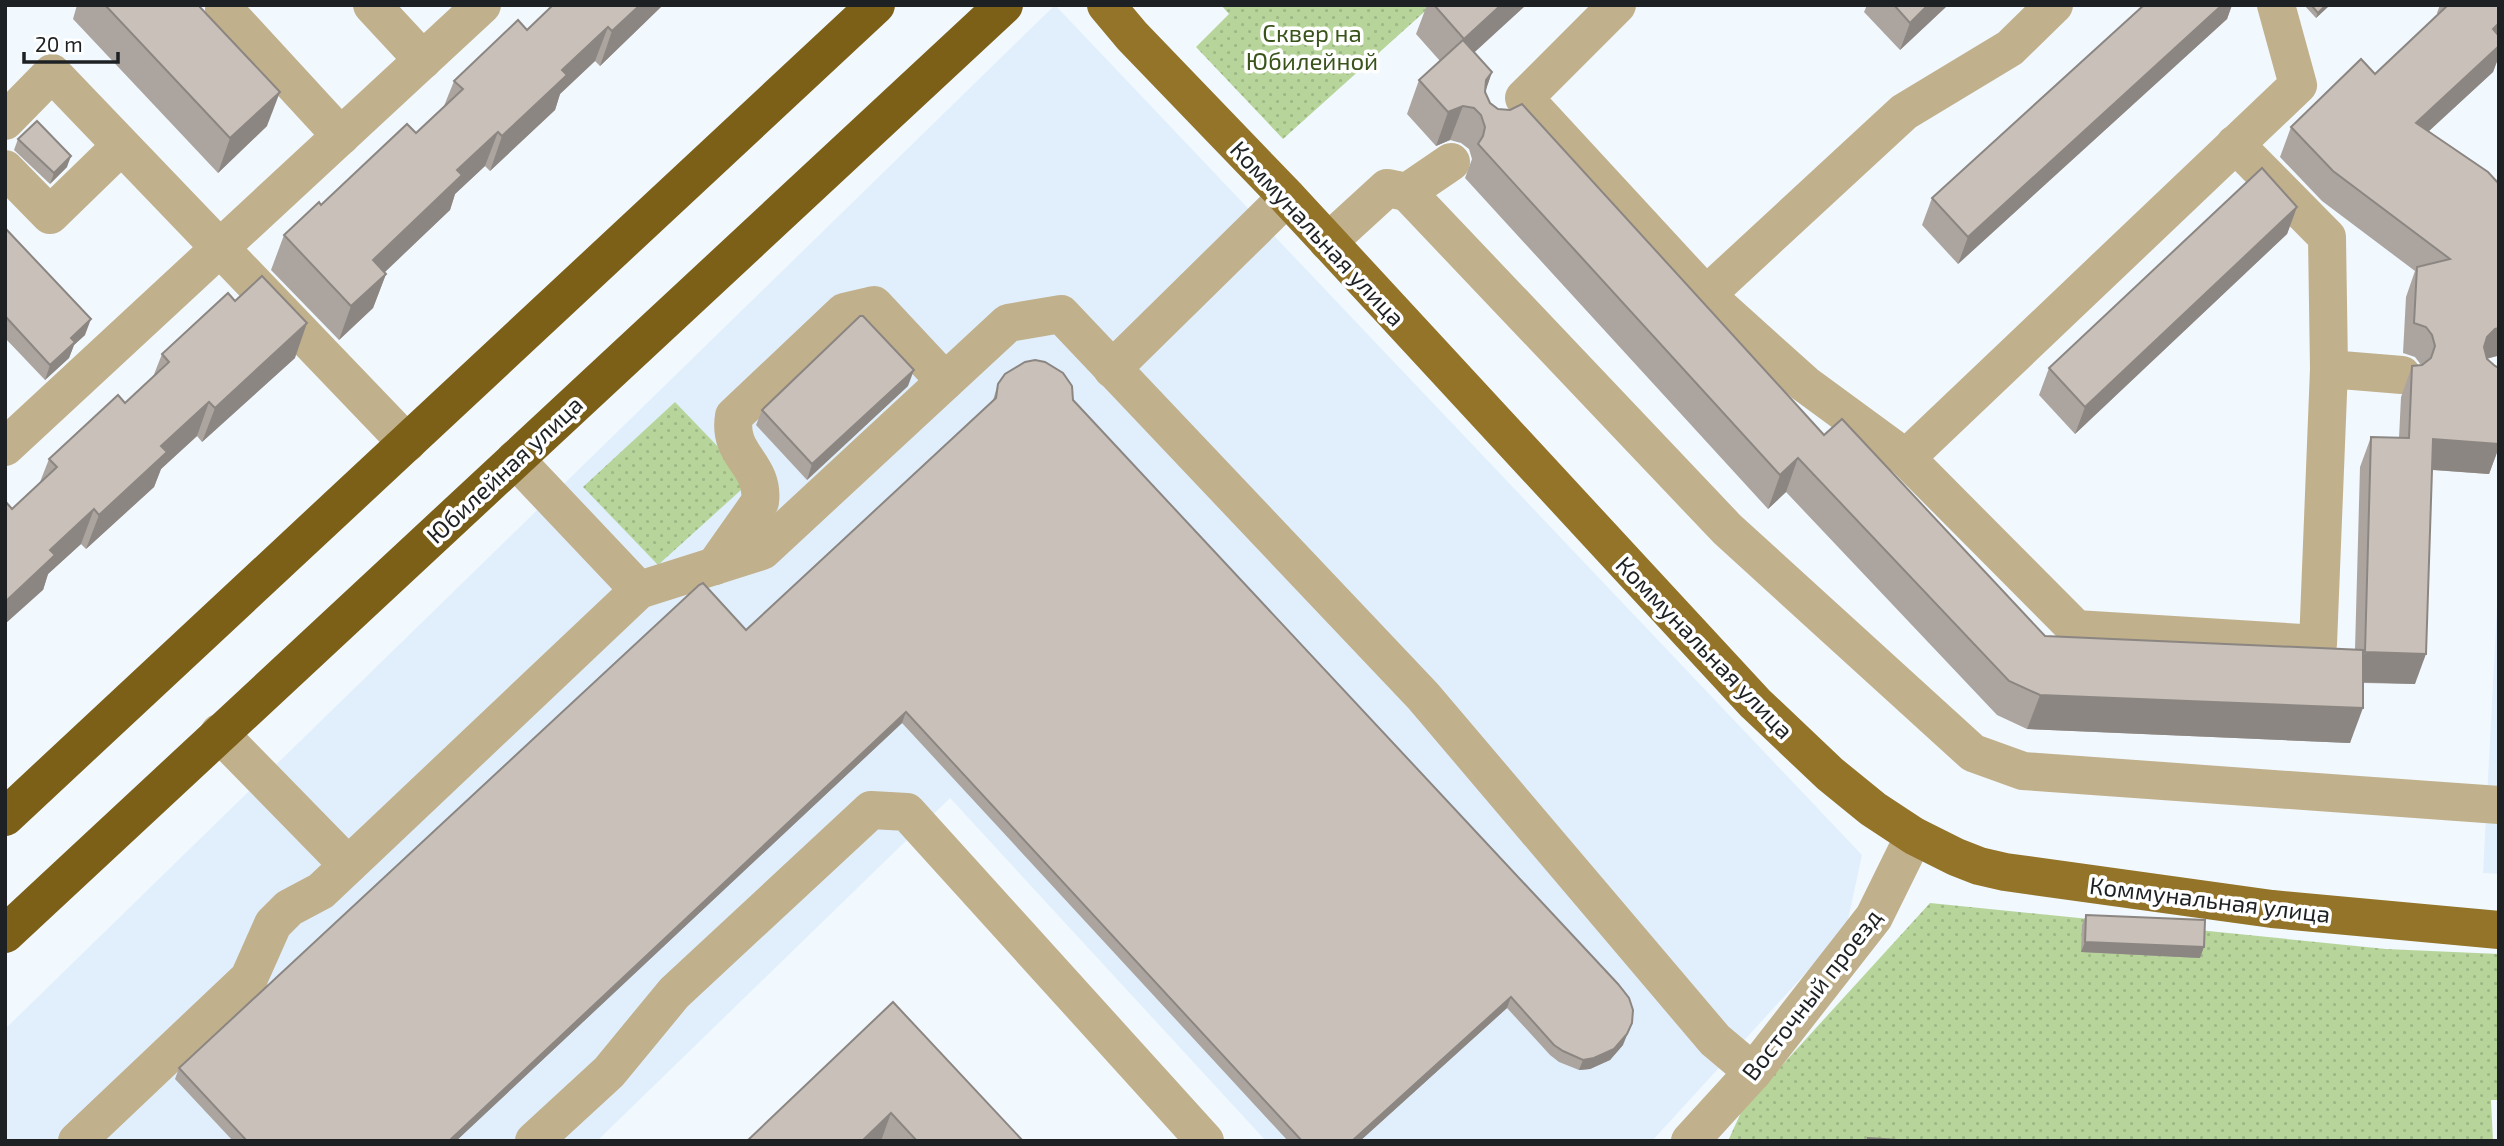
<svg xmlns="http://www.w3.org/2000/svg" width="2504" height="1146" font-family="'Exo 2',sans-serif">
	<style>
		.built { fill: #e1effd }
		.grass { fill: url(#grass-dots) }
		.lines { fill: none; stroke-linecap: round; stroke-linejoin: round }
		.minor { stroke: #c1b08c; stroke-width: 38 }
		.major { stroke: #937428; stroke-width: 38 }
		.highway { stroke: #7d6017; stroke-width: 38 }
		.wall { fill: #aca59f }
		.shaded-wall { fill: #8c8682 }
		.building { fill: #c8c0b9; stroke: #8c8682; stroke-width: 2 }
		.labels { text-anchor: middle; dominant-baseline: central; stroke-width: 7; stroke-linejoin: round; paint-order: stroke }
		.park-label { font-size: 24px; fill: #39531a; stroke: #fff }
		.street-label { font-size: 24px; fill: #1e2123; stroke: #fff }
	</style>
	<defs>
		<pattern id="grass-dots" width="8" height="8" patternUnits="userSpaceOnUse" patternTransform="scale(1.75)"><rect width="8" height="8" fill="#b7d59b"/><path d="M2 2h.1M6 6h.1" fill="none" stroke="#9db785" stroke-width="1.8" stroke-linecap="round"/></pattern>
	</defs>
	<rect width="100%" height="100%" fill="#f1f8fe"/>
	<g class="built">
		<polygon points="1055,5 1862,855 1846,929 1652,1141 1266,1141 950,798 597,1141 5,1141 5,1029"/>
		<polygon points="2499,570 2499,874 2483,873"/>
	</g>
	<g class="grass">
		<polygon points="1221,5 1432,5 1283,139 1196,47 1229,14"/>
		<polygon points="675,402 751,481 658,565 583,487"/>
		<polygon points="1930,903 2386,949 2499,954 2499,1100 2491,1100 2493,1141 1728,1141 1743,1108"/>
	</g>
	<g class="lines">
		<g class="minor">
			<polyline points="227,5 224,9 341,136"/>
			<polyline points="372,5 423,60"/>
			<polyline points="1617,5 1524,98 1706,295 1805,384 1906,458 2076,629 2318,644 2329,369 2402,375"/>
			<polyline points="5,121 52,73 407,443"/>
			<polyline points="2235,144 2327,237 2329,369"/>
			<polyline points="5,169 50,215 121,146"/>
			<polyline points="1407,192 1727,529 1973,753 2023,771 2499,805"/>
			<polyline points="1328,242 1387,188 1407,192 1451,162"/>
			<polyline points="1706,295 1904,112 2010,48 2054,5"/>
			<polyline points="1112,369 1287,197"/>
			<polyline points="5,447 482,5"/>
			<polyline points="1906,458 2298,85 2276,5"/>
			<polyline points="515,459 639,590 762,551 1008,323 1061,314 1423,696 1715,1040 1753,1072"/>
			<path d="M715,566L760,502C765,464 727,456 734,416L844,312L874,305L945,381"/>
			<polyline points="219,733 348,865"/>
			<polyline points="77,1141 249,978 273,924 289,908 321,891 639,590"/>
			<polyline points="534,1141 609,1072 674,993 871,810 907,812 1205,1141"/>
			<polyline points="1690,1141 1753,1072 1874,917 1914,836"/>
		</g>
		<polyline class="major" points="1106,5 1132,36 1287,197 1755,703 1830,774 1873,809 1914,836 1956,857 1979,866 2005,872 2272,909 2499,930"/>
		<g class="highway">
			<polyline points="5,817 876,5"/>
			<polyline points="5,934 1004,5"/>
		</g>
	</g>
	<g class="wall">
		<polygon points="77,5 198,5 267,126 218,173 73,19"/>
		<polygon points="663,5 600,66 595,61 560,94 555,110 490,171 485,166 455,194 450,210 384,272 386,274 373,308 339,340 271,270 284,235 321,205 416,133 444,106 454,81 527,30"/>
		<polygon points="1427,5 1526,5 1474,52 1492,72 1485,92 1490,103 1824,435 2045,636 2355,650 2360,467 2371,437 2399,438 2401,397 2412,366 2421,365 2415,357 2403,353 2406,297 2415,271 2322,201 2280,157 2291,127 2375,74 2438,15 2437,13 2440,5 2499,5 2499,56 2493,72 2429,131 2499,184 2499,350 2497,356 2487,359 2495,366 2499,368 2499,447 2489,474 2432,470 2415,684 2363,683 2350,743 2027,729 1997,715 1786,492 1768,509 1465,178 1472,159 1469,149 1461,143 1450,140 1436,146 1407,114 1419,80 1440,61 1416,34"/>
		<polygon points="1867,5 1948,5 1900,50 1864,12"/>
		<polygon points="2144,5 2232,5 2227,19 1958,264 1922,225 1932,198"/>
		<polygon points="2304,5 2330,5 2316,18"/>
		<polygon points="18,139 67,167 50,184 14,150"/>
		<polygon points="2297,207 2287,234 2075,434 2039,395 2049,368"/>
		<polygon points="5,228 85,335 74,345 69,358 45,380 5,338"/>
		<polygon points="235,301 295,358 202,442 197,436 161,469 154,487 86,549 81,544 48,574 43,590 12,509 40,482 49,459 125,403 153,377 162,354"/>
		<polygon points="998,384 1073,400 1623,1045 1610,1060 1590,1069 1579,1070 1559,1062 1550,1055 1507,1008 1360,1141 1288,1141 902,723 456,1141 233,1141 175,1079 179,1068 746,630 993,400"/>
		<polygon points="908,386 807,480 756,425 762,410"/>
		<polygon points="2086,915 2200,958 2081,952 2082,925"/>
		<polygon points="893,1002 1023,1141 747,1141"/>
	</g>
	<g class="shaded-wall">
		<polygon points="640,5 663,5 600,66 612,31"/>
		<polygon points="1501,5 1526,5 1452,73 1464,39"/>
		<polygon points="1928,5 1948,5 1900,50 1910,23"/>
		<polygon points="2222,5 2232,5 2227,19 1958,264 1968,237"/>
		<polygon points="2326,5 2330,5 2316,18 2318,13"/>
		<polygon points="2499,23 2499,43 2493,29"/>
		<polygon points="608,27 595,61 560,94 555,110 490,171 502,136 562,70"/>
		<polygon points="2499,46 2499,56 2493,72 2405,153 2416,123"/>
		<polygon points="1492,72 1480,107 1486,80"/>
		<polygon points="280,92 267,126 218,173 230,138"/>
		<polygon points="1463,106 1450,140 1436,146 1448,112"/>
		<polygon points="498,132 485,166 455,194 450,210 361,295 373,260 457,170"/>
		<polygon points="71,156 67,167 50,184 54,173"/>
		<polygon points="2297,207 2287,234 2075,434 2085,407"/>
		<polygon points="386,274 373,308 339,340 351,306"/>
		<polygon points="91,319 85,335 74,345 69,358 45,380 50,365 71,338"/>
		<polygon points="307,323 295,358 202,442 215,408"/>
		<polygon points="2499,328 2499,350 2497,356 2484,359 2476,368 2487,337 2495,329"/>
		<polygon points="914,370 908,386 807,480 812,464"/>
		<polygon points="209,402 197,436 161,469 154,487 86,549 99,515 161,446"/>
		<polygon points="2433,439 2499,444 2499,447 2489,474 2422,469"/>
		<polygon points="1798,458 1786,492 1768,509 1780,475"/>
		<polygon points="94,509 81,544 48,574 43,590 5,624 5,602 50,550"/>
		<polygon points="2365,652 2426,654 2415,684 2354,682"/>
		<polygon points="2040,695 2363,708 2350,743 2027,729"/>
		<polygon points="906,712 902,723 456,1141 449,1141"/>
		<polygon points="2085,942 2204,947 2200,958 2081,952"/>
		<polygon points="1511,997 1507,1008 1360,1141 1352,1141"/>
		<polygon points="1632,1023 1623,1045 1610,1060 1590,1069 1579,1070 1583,1060"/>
		<polygon points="891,1113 881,1141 862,1141"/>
	</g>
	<g class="building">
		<polygon points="105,5 198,5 280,92 230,138"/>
		<polygon points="553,5 640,5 612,31 608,27 562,70 567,75 502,136 498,132 457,170 462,175 373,260 386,274 351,306 284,235 319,202 321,205 407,124 416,133 463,89 454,81 518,20 527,30"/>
		<polygon points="1434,5 1501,5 1464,39"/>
		<polygon points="1894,5 1928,5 1910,23"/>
		<polygon points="2144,5 2222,5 1968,237 1932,198"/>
		<polygon points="2311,5 2326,5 2318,13"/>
		<polygon points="2448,5 2499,5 2499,23 2493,29 2499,36 2499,46 2416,123 2488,172 2499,184 2499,328 2495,329 2487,337 2484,347 2487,359 2495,366 2499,368 2499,444 2433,439 2426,654 2365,652 2371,437 2409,438 2412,366 2422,365 2431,358 2435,346 2432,335 2426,327 2414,323 2417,267 2450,259 2333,171 2291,127 2361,59 2375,74"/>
		<polygon points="1463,40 1492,72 1486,80 1485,92 1490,103 1498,109 1510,110 1522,104 1824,435 1842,419 2045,636 2363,650 2363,708 2040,695 2009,681 1798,458 1780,475 1478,144 1483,136 1485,127 1481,115 1474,108 1463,106 1448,112 1419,80"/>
		<polygon points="37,121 71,156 54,173 18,139"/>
		<polygon points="2262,168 2297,207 2085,407 2049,368"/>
		<polygon points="5,228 91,319 71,338 75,342 50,365 5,316"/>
		<polygon points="262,276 307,323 215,408 209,402 161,446 167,452 99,515 94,509 50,550 55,555 5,602 5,501 12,509 57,467 49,459 118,395 125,403 169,362 162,354 228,293 235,301"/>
		<polygon points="860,316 863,316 914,370 812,464 762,410"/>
		<polygon points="1035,360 1045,362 1063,373 1072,386 1073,400 1618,984 1629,998 1633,1010 1632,1023 1627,1034 1614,1049 1594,1058 1583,1060 1563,1051 1554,1045 1511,997 1352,1141 1302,1141 906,712 449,1141 247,1141 179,1068 699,585 703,583 746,630 996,398 998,384 1005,374 1025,362"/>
		<polygon points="2086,915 2205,920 2204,947 2085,942"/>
		<polygon points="893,1002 1023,1141 917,1141 891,1113 862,1141 747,1141"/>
		<polygon points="1868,1138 1913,1141 1868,1141"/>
	</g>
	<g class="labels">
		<g class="park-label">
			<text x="1312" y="32">Сквер на<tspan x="1312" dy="28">Юбилейной</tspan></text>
		</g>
		<g class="street-label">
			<text transform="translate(1318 233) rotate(47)">Коммунальная улица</text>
			<text transform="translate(504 469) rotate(-43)">Юбилейная улица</text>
			<text transform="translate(1705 647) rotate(46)">Коммунальная улица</text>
			<text transform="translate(2210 899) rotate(7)">Коммунальная улица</text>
			<text transform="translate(1811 994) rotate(-52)">Восточный проезд</text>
		</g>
	</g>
	<rect width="2504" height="1146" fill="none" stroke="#1e2123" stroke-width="14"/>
	<path d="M24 52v10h94v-10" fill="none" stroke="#1e2123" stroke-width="3.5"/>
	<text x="35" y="52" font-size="21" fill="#1e2123" stroke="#ffffff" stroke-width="5" paint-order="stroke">20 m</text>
</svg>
